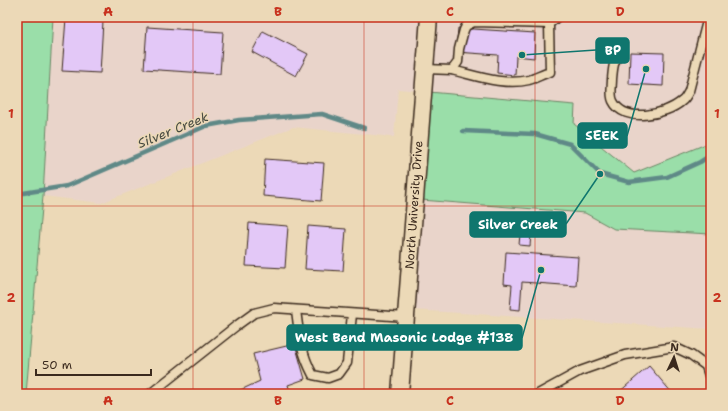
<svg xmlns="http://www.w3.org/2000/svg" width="728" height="411" font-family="'Shantell Sans',sans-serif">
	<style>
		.built { fill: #e9d4ca }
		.green { fill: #9adea9; stroke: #6a8464 }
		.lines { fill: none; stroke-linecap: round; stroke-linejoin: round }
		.stream { stroke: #5f8987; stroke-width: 4.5 }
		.building { fill: #e3c8f7; stroke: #3b2a1e }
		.service-casing { stroke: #3b2a1e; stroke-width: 11 }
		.minor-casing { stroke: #3b2a1e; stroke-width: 19 }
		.service { stroke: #ecd9b7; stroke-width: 8 }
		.minor { stroke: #ecd9b7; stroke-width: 16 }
		.grid { fill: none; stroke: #c8321e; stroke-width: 1; stroke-opacity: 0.55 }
		.labels { text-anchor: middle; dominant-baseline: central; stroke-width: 3; stroke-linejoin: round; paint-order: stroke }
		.street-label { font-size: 12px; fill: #3b2a1e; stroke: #ecd9b7 }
		.water-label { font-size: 13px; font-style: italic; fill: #474a41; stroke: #ecd9b7 }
		.leader { fill: none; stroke: #0f766e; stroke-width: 1.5 }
		.callout-dot { fill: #0f766e; stroke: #ecd9b7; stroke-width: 1.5 }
		.callout { fill: #0f766e; stroke: #0f766e; stroke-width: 1.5 }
		.callout-label { font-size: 13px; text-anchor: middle; font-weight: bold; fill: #fff }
		.neatline { fill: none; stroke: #c8321e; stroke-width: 1.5 }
		.grid-label { font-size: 13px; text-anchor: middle; font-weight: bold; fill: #c8321e }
	</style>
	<rect width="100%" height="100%" fill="#ecd9b7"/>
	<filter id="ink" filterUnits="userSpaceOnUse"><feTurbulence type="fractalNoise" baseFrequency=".025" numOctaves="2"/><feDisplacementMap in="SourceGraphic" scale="8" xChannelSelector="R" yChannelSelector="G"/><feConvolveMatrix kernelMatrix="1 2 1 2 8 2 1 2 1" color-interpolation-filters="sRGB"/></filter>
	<g filter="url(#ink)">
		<g class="built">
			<polygon points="53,17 680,17 711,20 711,142 634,173 574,124 575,105 398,89 394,137 293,127 101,203 43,196"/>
			<polygon points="421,200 585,213 614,229 711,234 711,329 413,310"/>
		</g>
		<g class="green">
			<polygon points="17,17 53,17 43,196 26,394 17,394"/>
			<polygon points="429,92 575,105 574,124 634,173 711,142 711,234 614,229 585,213 421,200"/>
		</g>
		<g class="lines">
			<g class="stream">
				<polyline points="463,131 535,134 570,144 600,174 629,182 667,177 700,162 711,155"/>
				<polyline points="17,194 67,186 206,126 239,120 322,114 364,128"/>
			</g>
		</g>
		<g class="building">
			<polygon points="66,18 103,21 100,73 62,71"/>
			<polygon points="147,27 223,32 220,74 144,69"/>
			<polygon points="458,28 535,33 534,58 516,56 515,75 497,73 498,55 456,52"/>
			<polygon points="263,31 308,54 296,76 252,52"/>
			<polygon points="630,52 664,53 663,86 629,84"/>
			<polygon points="265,159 324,163 321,201 263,196"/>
			<polygon points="249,223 288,226 285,268 246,266"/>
			<polygon points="308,226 346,229 343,271 305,269"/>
			<polygon points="520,234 531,234 530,246 519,245"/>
			<polygon points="506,252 578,257 576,286 522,282 520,310 510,309 512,285 504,284"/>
			<polygon points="295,344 305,379 288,385 291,394 232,394 260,381 253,354"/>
			<polygon points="649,366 673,394 617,394"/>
		</g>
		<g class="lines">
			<defs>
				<g id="service">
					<path d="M620,53C613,61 613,69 612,79C612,86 610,95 613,101C624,124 666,115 682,101C685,99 687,95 689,91L708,17"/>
					<polyline points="425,69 452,70 458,62 459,49 464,30 466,26 474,22 549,24"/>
					<path d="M452,70C477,76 504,86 529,80C536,78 543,74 550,72L549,24L557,17"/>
					<path d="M296,310C299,334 301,353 313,375L328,378L339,374L347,363L352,314"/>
					<polyline points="150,394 236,326 254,313 274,308 406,317"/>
					<polyline points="538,394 580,371 625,355 674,347 691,355 706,366 711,382"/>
				</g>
				<polyline id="minor" points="400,394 429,17"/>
			</defs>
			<use href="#service" class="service-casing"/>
			<use href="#minor" class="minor-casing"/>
			<use href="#service" class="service"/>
			<use href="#minor" class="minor"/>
		</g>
	</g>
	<path class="grid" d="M193,17V394M364,17V394M535,17V394M17,206H711"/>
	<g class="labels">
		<g class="street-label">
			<text transform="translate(414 205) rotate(-86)">North University Drive</text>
		</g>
		<g class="water-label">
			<text transform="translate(173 130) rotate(-22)">Silver Creek</text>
		</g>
	</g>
	<path class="leader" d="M522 55L596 50M646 69L627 136M600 174L566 224M541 270L522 338"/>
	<g class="callout-dot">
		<circle cx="522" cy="55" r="4"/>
		<circle cx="646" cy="69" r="4"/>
		<circle cx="600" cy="174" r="4"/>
		<circle cx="541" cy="270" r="4"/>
	</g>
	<g class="callout">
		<rect x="596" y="38" width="33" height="25" rx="4"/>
		<rect x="578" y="123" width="49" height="25" rx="4"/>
		<rect x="470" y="212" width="96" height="25" rx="4"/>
		<rect x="287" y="325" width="235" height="25" rx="4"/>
	</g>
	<g class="callout-label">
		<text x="613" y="55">BP</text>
		<text x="602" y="140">SEEK</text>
		<text x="518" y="229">Silver Creek</text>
		<text x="404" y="342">West Bend Masonic Lodge #138</text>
	</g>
	<rect width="728" height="411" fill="none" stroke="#ecd9b7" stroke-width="44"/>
	<g transform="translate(674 357) rotate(4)" stroke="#ecd9b7" stroke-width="3" paint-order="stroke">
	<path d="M0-3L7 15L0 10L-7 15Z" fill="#3b2a1e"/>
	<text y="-6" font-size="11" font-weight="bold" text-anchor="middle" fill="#3b2a1e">N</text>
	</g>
	<path d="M36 369v6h115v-6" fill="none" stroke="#3b2a1e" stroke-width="2"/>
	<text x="42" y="369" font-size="12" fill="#3b2a1e" stroke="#ecd9b7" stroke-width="3" paint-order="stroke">50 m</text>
	<rect x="22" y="22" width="684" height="367" class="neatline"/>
	<g class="grid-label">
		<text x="108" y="16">A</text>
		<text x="278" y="16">B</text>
		<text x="450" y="16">C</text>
		<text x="620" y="16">D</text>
		<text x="11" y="118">1</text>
		<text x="717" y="118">1</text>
		<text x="11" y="302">2</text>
		<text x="717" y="302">2</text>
		<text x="108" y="405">A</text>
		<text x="278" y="405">B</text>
		<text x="450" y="405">C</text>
		<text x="620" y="405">D</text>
	</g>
</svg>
